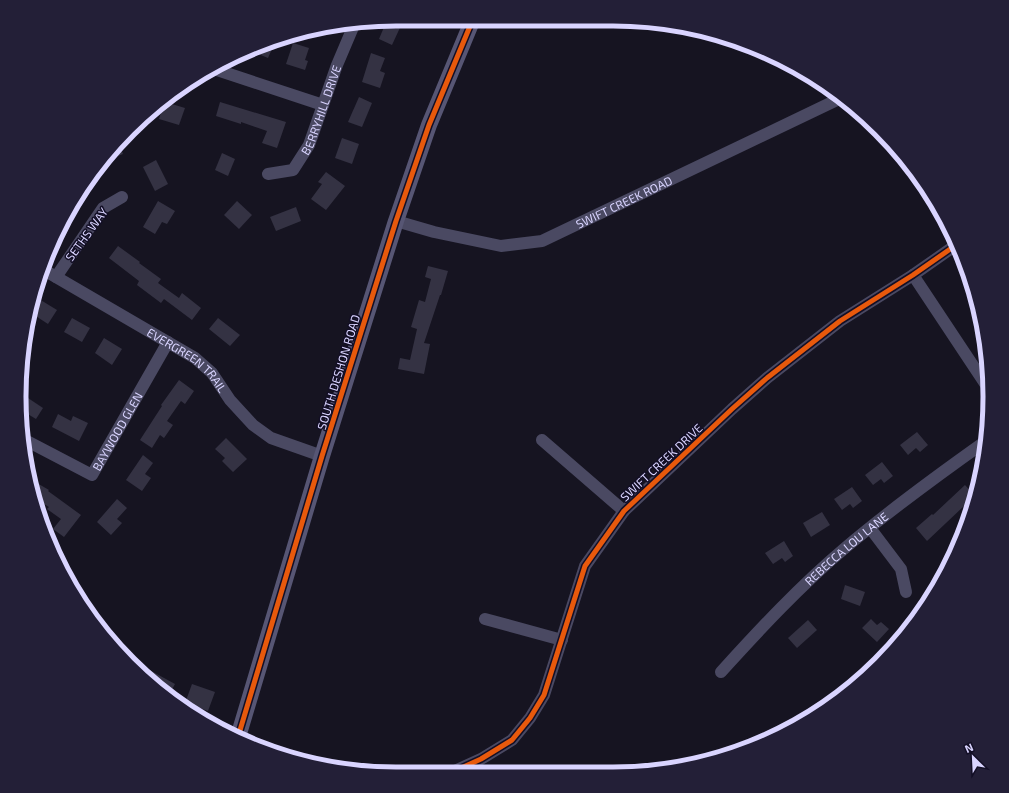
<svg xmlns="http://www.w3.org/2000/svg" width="1009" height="793" font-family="'Exo 2',sans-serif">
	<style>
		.building { fill: #343243 }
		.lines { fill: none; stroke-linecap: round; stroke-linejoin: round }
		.street { stroke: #4a4962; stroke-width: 12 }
		.secondary { stroke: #575674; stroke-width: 16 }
		.cycleway-casing { stroke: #130f26; stroke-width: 8 }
		.cycleway { stroke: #e8590c; stroke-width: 5 }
		.labels { text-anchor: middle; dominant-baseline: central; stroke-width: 3; stroke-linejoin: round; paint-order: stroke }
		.street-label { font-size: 12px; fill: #d9d4ff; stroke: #130f26 }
		.rim { fill: none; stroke: #d9d4ff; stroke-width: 5 }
	</style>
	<rect width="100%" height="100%" fill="#161421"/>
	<g class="building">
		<polygon points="396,19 404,19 392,45 379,39 387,20"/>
		<polygon points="275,42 268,58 251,51 258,49"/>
		<polygon points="293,43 309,48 305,60 308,61 305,70 286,64"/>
		<polygon points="371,53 385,58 380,71 385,73 380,88 362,82"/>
		<polygon points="359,97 372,103 362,127 348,122"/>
		<polygon points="165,102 185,108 179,125 159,119 164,103"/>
		<polygon points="220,102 286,122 277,148 262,143 267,131 241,122 241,124 216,116"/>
		<polygon points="342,138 359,144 352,164 335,158"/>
		<polygon points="119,144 123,154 105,161 115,149"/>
		<polygon points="222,153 235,159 228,176 215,170"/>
		<polygon points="156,160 168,184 155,191 143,167"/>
		<polygon points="326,172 345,186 326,210 311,199 322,184 318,182"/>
		<polygon points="158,201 175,211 167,224 162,222 155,234 143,227"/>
		<polygon points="237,201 252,215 239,229 224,215"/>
		<polygon points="296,207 301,221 276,231 270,217"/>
		<polygon points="118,246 140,262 139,263 161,279 158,283 179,298 182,293 201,308 192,320 164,299 161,303 137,285 139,281 109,258"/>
		<polygon points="428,266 448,271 441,295 440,295 424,343 430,344 424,374 398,369 400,358 410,360 417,329 411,327 419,300 425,302 431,279 425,277"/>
		<polygon points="39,299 57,310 48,324 31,313"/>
		<polygon points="72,318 90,328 82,342 64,332"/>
		<polygon points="218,318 240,335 230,346 209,329"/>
		<polygon points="104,338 122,349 112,365 95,353"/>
		<polygon points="179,380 194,391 185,404 181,401 167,421 173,425 164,438 160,435 152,448 140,440 162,406 161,405"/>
		<polygon points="25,396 43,408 36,419 21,410 20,404"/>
		<polygon points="58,414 71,421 73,416 88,423 79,441 52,427"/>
		<polygon points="917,432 928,445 920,452 916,448 908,455 900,445"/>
		<polygon points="226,438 247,459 233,472 222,461 225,458 215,449"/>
		<polygon points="143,455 153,463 145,474 151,478 142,491 126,480"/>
		<polygon points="882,462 893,476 884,483 881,479 873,485 865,475"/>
		<polygon points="30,479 49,490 48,491 81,515 64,537 53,529 61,519 47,509 49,507 34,498"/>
		<polygon points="965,485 976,497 974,503 967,510 964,506 927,541 916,528 932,514 933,515"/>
		<polygon points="852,487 862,501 853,508 850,504 842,510 834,499"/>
		<polygon points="117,499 127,508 117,519 122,523 111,535 97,522"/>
		<polygon points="822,512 830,525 811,537 803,523"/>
		<polygon points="784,541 793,556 785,562 782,558 773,564 765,553"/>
		<polygon points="845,585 865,592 860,606 841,599"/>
		<polygon points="871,619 877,625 881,622 889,629 877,642 862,628"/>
		<polygon points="808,620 817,630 797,648 788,638"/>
		<polygon points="133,661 175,684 168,697 131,663"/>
		<polygon points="192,684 215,692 208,711 197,707 195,710 184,706"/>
	</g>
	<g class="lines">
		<g class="street">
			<polyline points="211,68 323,105"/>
			<path id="s1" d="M268,174L293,170L309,145L337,65L354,25"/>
			<path id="s2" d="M396,221L434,232L501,246L542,241L841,98"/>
			<path id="s3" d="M44,270L195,358L212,373L230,400L253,425L271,438L322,456"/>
			<polyline points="913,275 988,388"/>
			<polyline points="56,277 103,208 122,197"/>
			<path id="s4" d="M25,440L92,475L168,342"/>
			<polyline points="542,440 624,511"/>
			<polyline points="870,528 901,569 906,592"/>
			<polyline points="485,619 562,640"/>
			<path id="s5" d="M721,672C760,629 800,586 845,548C890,510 938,475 986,441"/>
			<polyline points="448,774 481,759 512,740 530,718 544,695 585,566 624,511 732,409 767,378 840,321 913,275 956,245"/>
		</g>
		<polyline class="secondary" points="238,737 322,456 396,221 429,125 473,19"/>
		<defs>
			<g id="cycleway">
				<polyline points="238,737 322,456 396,221 429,125 473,19"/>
				<polyline points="448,774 481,759 512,740 530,718 544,695 585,566 624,511 732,409 767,378 840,321 913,275 956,245"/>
			</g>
		</defs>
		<use href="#cycleway" class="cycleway-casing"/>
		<use href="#cycleway" class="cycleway"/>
	</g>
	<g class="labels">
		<g class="street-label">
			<text stroke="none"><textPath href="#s1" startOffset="92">BERRYHILL DRIVE</textPath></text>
			<text stroke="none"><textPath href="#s2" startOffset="240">SWIFT CREEK ROAD</textPath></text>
			<text transform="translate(86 234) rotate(-54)">SETHS WAY</text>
			<text stroke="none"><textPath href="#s3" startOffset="170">EVERGREEN TRAIL</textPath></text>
			<text transform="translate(338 372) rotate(-73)">SOUTH DESHON ROAD</text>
			<text stroke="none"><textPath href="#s4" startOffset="126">BAYWOOD GLEN</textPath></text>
			<text transform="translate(661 462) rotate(-43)">SWIFT CREEK DRIVE</text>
			<text stroke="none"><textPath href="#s5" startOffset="176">REBECCA LOU LANE</textPath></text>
		</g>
	</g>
	<path d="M0 0H1009V793H0ZM396 26H613A370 370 0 0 1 983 396V397A370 370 0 0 1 613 767H396A370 370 0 0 1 26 397V396A370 370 0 0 1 396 26Z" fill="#231f37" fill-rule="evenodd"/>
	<path class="rim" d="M396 26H613A370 370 0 0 1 983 396V397A370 370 0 0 1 613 767H396A370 370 0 0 1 26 397V396A370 370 0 0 1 396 26Z"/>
	<g transform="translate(973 757) rotate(336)" stroke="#130f26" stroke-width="3" paint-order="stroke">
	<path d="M0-3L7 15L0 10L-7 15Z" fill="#d9d4ff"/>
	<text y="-6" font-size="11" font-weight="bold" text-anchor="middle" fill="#d9d4ff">N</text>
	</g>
</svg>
